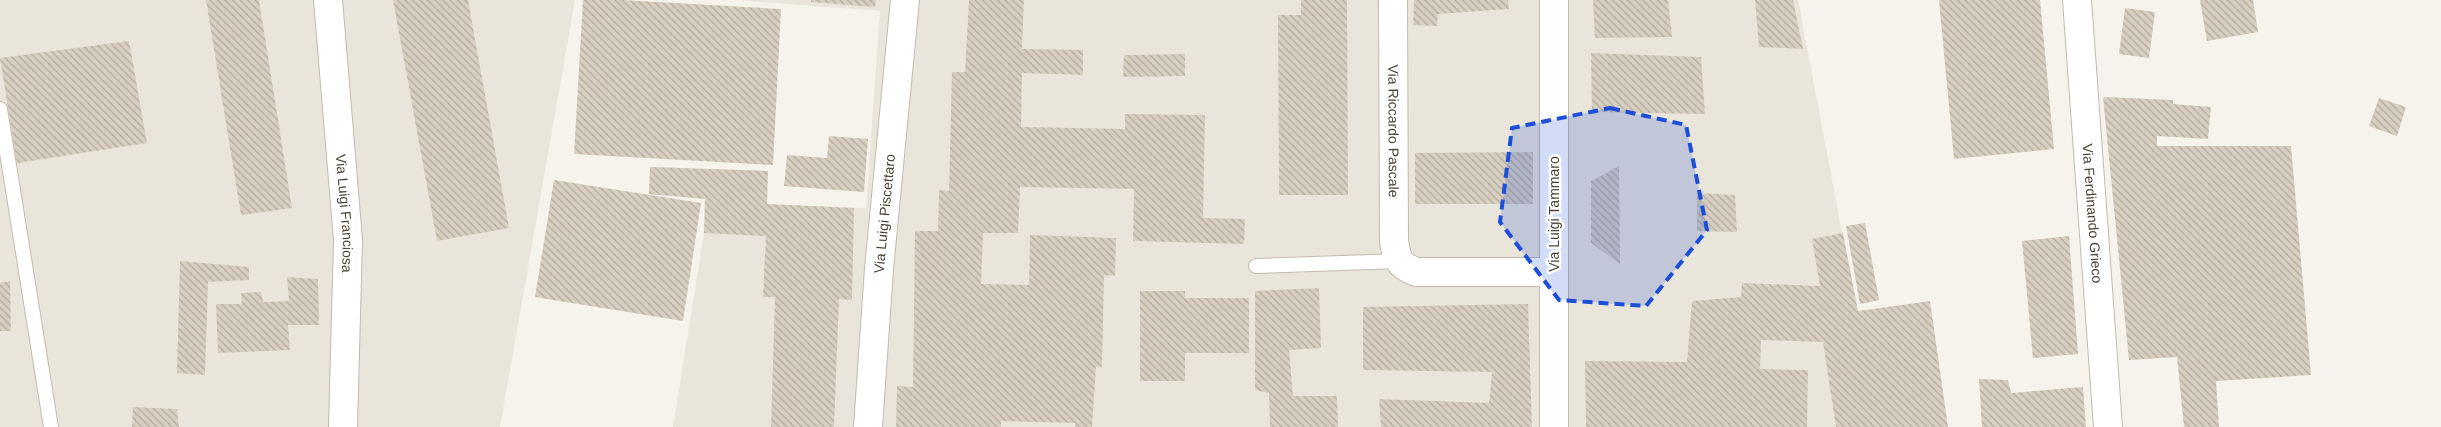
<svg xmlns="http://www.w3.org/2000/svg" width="2441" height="427" font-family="Arial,sans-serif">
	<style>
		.residential { fill: #eae5da }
		.building { fill: url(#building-back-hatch) }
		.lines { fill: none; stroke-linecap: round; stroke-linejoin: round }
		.service-casing { stroke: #c2bbae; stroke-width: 16 }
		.minor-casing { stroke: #c2bbae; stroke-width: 30 }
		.service { stroke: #fff; stroke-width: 14 }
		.minor { stroke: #fff; stroke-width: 28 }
		.marked { fill: #1d4ed8; fill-opacity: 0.2; stroke: #1d4ed8; stroke-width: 4; stroke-dasharray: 10 6; stroke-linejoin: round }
		.labels { text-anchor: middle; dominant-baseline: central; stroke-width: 5; stroke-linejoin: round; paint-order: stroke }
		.street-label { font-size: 14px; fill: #4b4439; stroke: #fff }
	</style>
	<defs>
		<pattern id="building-back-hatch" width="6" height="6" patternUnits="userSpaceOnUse" patternTransform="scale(1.25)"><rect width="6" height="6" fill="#d8cfc1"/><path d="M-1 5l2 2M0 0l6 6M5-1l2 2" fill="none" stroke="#b1aa9e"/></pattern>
	</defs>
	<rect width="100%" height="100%" fill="#f6f3ec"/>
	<g class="residential">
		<polygon points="0,0 575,0 500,427 0,427"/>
		<polygon points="734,0 1798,0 1879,427 673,427 704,233 705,199 649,194 650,167 768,171 767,204 866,208 880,11"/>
	</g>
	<g class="building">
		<polygon points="206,0 259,0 292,208 241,215"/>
		<polygon points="393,0 468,0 509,228 437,241"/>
		<polygon points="583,0 622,0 781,9 773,165 574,154"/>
		<polygon points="811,0 876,0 875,7 811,2"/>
		<polygon points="969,0 1024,0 1022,49 1083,50 1083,75 1022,73 1021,127 1125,129 1125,114 1205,115 1203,218 1245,219 1244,244 1133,241 1134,189 1020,187 1018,233 983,233 981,284 1029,285 1030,235 1116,238 1115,276 1104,275 1102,367 1096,367 1092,427 1075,427 1075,423 1001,421 1001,427 896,427 897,386 913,387 915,231 938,231 939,190 949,191 952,72 965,72"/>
		<polygon points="1301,0 1347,0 1348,195 1279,195 1278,15 1301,15"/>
		<polygon points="1414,0 1508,0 1509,9 1438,14 1437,26 1413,25"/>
		<polygon points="1593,0 1668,0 1672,37 1595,38"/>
		<polygon points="1755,0 1793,0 1803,49 1759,47"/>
		<polygon points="1939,0 2040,0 2054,149 1954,159"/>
		<polygon points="2200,0 2253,0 2258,32 2207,41"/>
		<polygon points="2125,8 2155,12 2149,58 2119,54"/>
		<polygon points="129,41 147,143 17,163 0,58"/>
		<polygon points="1591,53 1701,57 1705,114 1592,112"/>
		<polygon points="1185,54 1185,76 1123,77 1124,55"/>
		<polygon points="2103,97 2173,100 2173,104 2211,107 2208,139 2157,136 2157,146 2291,146 2311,375 2216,381 2219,427 2184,427 2177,357 2129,360"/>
		<polygon points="2379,98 2406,107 2397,136 2369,126"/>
		<polygon points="829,136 868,139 864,192 784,186 787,155 827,158"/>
		<polygon points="1533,152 1533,204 1415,204 1415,153"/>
		<polygon points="1619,166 1620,264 1591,243 1591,181"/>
		<polygon points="650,167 768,171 767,204 854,208 852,300 839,299 834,427 771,427 775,297 763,297 766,236 704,233 705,199 649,194"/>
		<polygon points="554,180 701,203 683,321 535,297"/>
		<polygon points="1697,193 1735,195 1737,232 1697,231"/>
		<polygon points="1865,223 1879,300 1860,304 1846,226"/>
		<polygon points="1843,233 1858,311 1930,301 1948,427 1836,427 1823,342 1761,340 1760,369 1808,370 1807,427 1586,427 1585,361 1687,362 1692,301 1741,297 1742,283 1820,286 1812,239"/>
		<polygon points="2069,236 2078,354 2033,358 2022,241"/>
		<polygon points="180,261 249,267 249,280 208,282 205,375 177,373"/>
		<polygon points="287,277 318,279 319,325 288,325 290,350 218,353 216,304 242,304 241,293 261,292 263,302 289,301"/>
		<polygon points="10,281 11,331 0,331 0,283"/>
		<polygon points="1319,288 1321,348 1289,350 1293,396 1337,396 1338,427 1270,427 1269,393 1255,390 1255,291"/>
		<polygon points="1140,291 1185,291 1185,298 1249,298 1249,353 1185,353 1185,381 1140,381"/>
		<polygon points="1528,304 1532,427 1381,427 1379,399 1489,403 1492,372 1363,370 1363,307"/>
		<polygon points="1979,379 2008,380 2011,393 2083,387 2086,427 1982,427"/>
		<polygon points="133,407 177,409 179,427 132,427"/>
	</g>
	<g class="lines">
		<defs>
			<g id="service">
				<polyline points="0,109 51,427"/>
				<polyline points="1256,266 1400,261"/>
			</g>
			<g id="minor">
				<path id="s1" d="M328,0L348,240L343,427"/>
				<path id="s2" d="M1393,0L1394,241C1397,259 1398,265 1416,272H1554"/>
				<path id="s3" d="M2077,0L2108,427"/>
				<path id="s4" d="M868,427L879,269L905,0"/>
				<polyline points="1554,427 1554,0"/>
			</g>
		</defs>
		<use href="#service" class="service-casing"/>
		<use href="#minor" class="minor-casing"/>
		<use href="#service" class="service"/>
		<use href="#minor" class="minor"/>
	</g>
	<path class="marked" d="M1610,108L1686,125L1707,230L1646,306L1559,300L1500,222L1512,128Z"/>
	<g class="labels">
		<g class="street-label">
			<text stroke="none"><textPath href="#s2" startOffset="131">Via Riccardo Pascale</textPath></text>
			<text stroke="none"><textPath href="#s1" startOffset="214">Via Luigi Franciosa</textPath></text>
			<text stroke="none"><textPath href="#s4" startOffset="214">Via Luigi Piscettaro</textPath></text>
			<text stroke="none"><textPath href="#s3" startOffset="214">Via Ferdinando Grieco</textPath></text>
			<text transform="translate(1554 214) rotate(-90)">Via Luigi Tammaro</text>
		</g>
	</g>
</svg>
